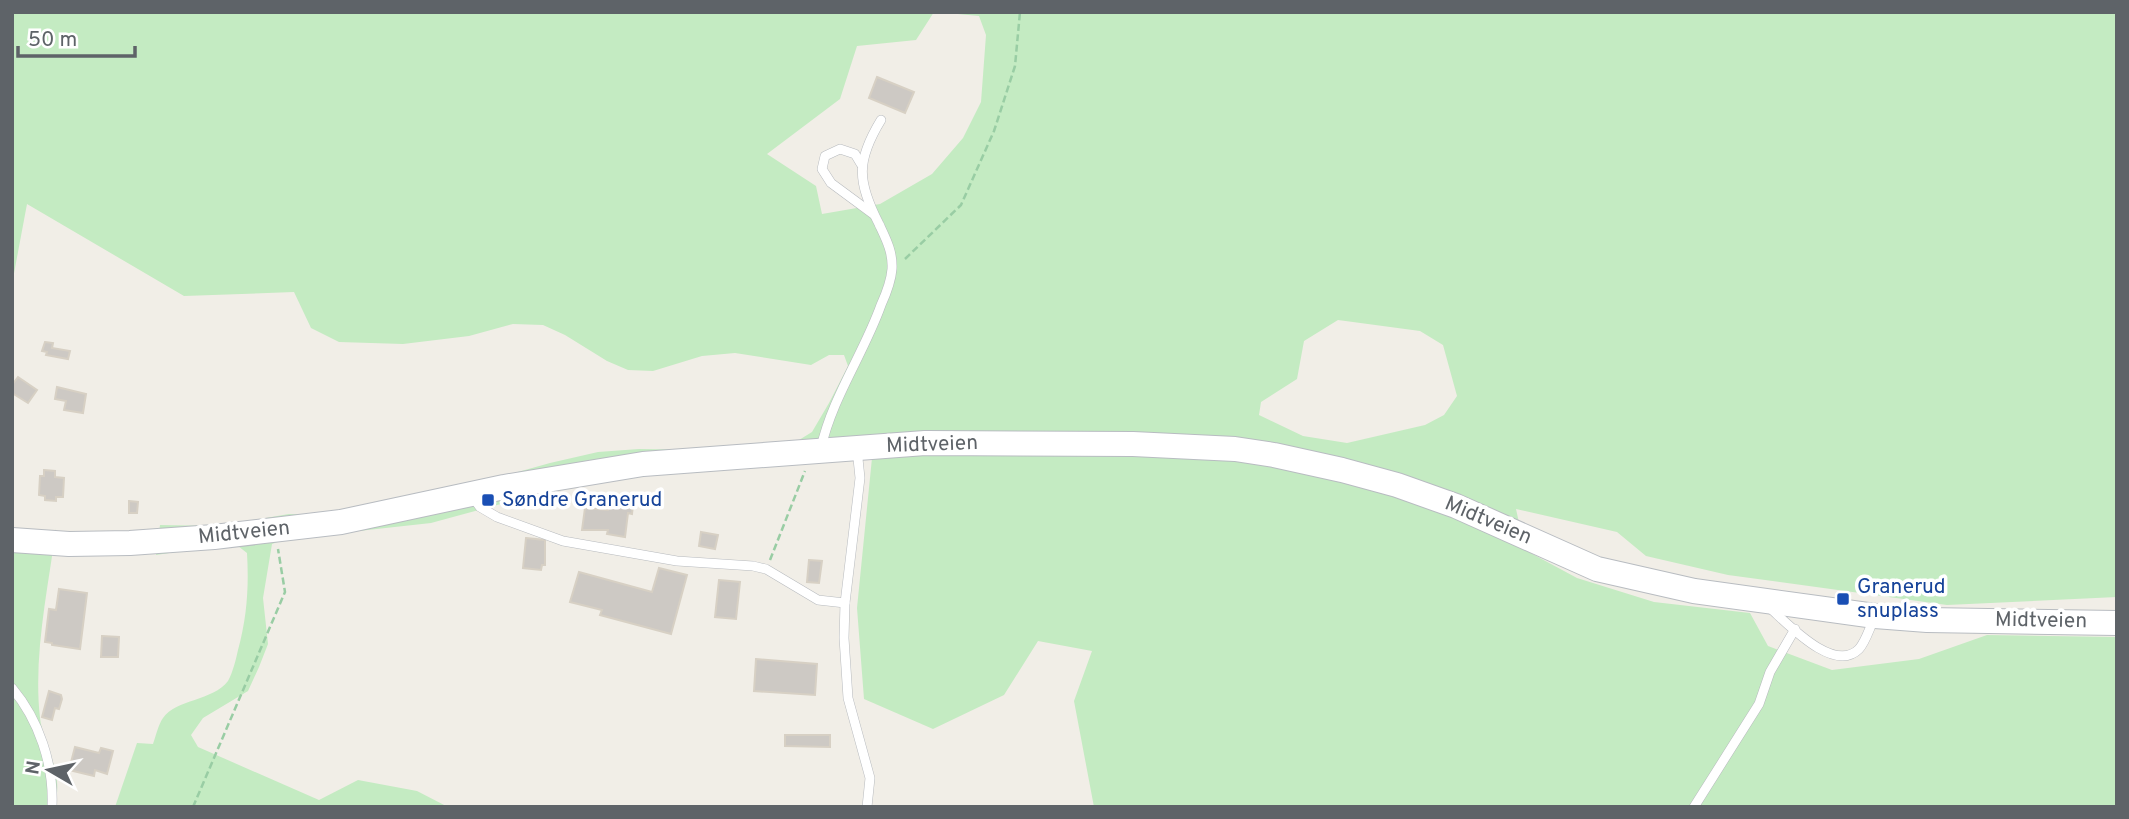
<svg xmlns="http://www.w3.org/2000/svg" width="2129" height="819" font-family="Overpass,sans-serif">
	<style>
		.green { fill: #c4ebc2; fill-rule: evenodd }
		.building { fill: #cdc9c4; stroke: #d7d0c4; stroke-width: 2 }
		.lines { fill: none; stroke-linecap: round; stroke-linejoin: round }
		.lane-casing { stroke: #b7babe; stroke-width: 10 }
		.secondary-casing { stroke: #b8bcc1; stroke-width: 26 }
		.path { stroke: #99cda4; stroke-width: 2.5; stroke-dasharray: 7 3.5; stroke-linecap: butt }
		.lane { stroke: #fff; stroke-width: 9 }
		.secondary { stroke: #fff; stroke-width: 24 }
		.transit-dot { fill: #1a4fb4; stroke: #fff; stroke-width: 2.5 }
		.labels { text-anchor: middle; dominant-baseline: central; stroke-width: 7; stroke-linejoin: round; paint-order: stroke }
		.street-label { font-size: 21px; fill: #5e6368; stroke: #fff }
		.transit-label { font-size: 21px; fill: #164399; stroke: #fff; text-anchor: start }
	</style>
	<rect width="100%" height="100%" fill="#f1eee7"/>
	<g class="green">
		<path d="M12,12H934L916,40L857,46L840,99L767,154L816,186L822,214L880,204L932,174L963,138L981,102L986,35L979,16L936,12H2117V597L1947,605L1728,575L1646,556L1617,532L1516,509L1525,550L1577,578L1654,602L1750,613L1768,646L1832,670L1919,659L1987,635L2117,637V807H1094L1074,701L1092,651L1038,641L1004,695L933,729L864,699L857,608L872,458L589,480L431,523L286,539L272,544L263,598L268,644L259,667L248,691L203,718L191,735L198,747L319,800L358,780L417,791L448,807H115L137,743L153,744C156,736 158,725 163,718C176,699 213,701 228,681C233,672 236,659 238,650C247,617 249,587 247,553L238,546L196,549L156,555L160,525L218,526L289,514L315,515L465,487L550,463L598,452L639,449L709,450L799,440L812,432L829,403L848,366L844,355H829L811,365L735,353L702,356L653,371L628,370L607,361L565,335L543,325L513,324L469,336L403,344L339,342L311,328L294,292L184,296L27,204L12,284ZM1338,320L1420,331L1443,345L1457,396L1444,415L1425,425L1347,443L1303,436L1259,415L1261,402L1297,379L1304,341Z"/>
		<path d="M56,528C48,590 33,655 40,718C43,745 67,778 53,807H12V540L53,541Z"/>
	</g>
	<g class="building">
		<polygon points="877,77 914,92 905,113 869,98"/>
		<polygon points="45,342 53,343 52,348 70,351 68,359 46,355 47,352 42,351"/>
		<polygon points="18,377 37,390 28,403 12,393 12,385"/>
		<polygon points="57,387 86,394 83,413 64,410 66,401 55,399"/>
		<polygon points="44,470 55,471 55,477 64,478 63,497 56,497 56,501 45,500 45,496 39,495 40,476 44,476"/>
		<polygon points="613,496 628,498 627,504 633,505 632,514 628,513 625,537 607,534 608,530 582,530 585,508 608,510"/>
		<polygon points="129,501 138,502 137,513 129,513"/>
		<polygon points="701,532 718,535 715,549 699,546"/>
		<polygon points="526,538 545,540 545,565 542,565 541,570 523,568"/>
		<polygon points="809,560 822,561 819,583 807,582"/>
		<polygon points="659,568 687,575 671,634 600,615 602,610 570,602 579,572 652,592"/>
		<polygon points="719,580 740,582 736,619 715,617"/>
		<polygon points="59,589 87,593 80,649 52,645 52,643 45,642 49,609 56,610"/>
		<polygon points="102,636 119,637 118,657 101,657"/>
		<polygon points="756,659 817,664 815,695 754,691"/>
		<polygon points="49,691 61,695 62,699 59,709 55,708 52,720 42,717"/>
		<polygon points="785,735 830,735 830,747 785,746"/>
		<polygon points="75,747 99,753 101,748 113,751 107,774 95,770 94,776 69,770"/>
	</g>
	<g class="lines">
		<defs>
			<g id="lane">
				<polyline points="861,164 855,154 840,149 825,156 822,169 831,183 873,214"/>
				<path d="M821,448C832,398 864,353 881,305C886,294 891,282 892,269C893,252 886,239 879,224C857,181 856,161 881,120"/>
				<polyline points="857,449 860,478 845,603 844,638 848,698 870,778 867,807"/>
				<polyline points="472,496 480,507 497,517 563,541 677,561 753,566 766,569 818,600 845,603"/>
				<path d="M1770,608C1788,624 1834,674 1859,649C1866,641 1869,629 1874,619"/>
				<path d="M12,688C39,720 54,765 52,807"/>
				<polyline points="1694,807 1759,704 1770,672 1795,629"/>
			</g>
			<polyline id="secondary" points="12,540 69,544 130,543 214,537 341,522 504,487 643,464 925,443 1133,444 1235,449 1274,455 1342,470 1397,485 1456,506 1597,569 1694,591 1875,616 1927,620 2117,623"/>
		</defs>
		<use href="#lane" class="lane-casing"/>
		<use href="#secondary" class="secondary-casing"/>
		<g class="path">
			<polyline points="905,259 961,205 994,131 1015,66 1020,12"/>
			<polyline points="770,560 805,471"/>
			<polyline points="193,807 285,592 278,549"/>
		</g>
		<use href="#lane" class="lane"/>
		<use href="#secondary" class="secondary"/>
	</g>
	<g class="transit-dot">
		<rect x="481" y="493" width="14" height="14" rx="3.5"/>
		<rect x="1836" y="592" width="14" height="14" rx="3.5"/>
	</g>
	<g class="labels">
		<g class="street-label">
			<text transform="translate(932 445) rotate(-2)">Midtveien</text>
			<text transform="translate(1488 521) rotate(23)">Midtveien</text>
			<text transform="translate(244 533) rotate(-6)">Midtveien</text>
			<text transform="translate(2041 621) rotate(1)">Midtveien</text>
		</g>
		<g class="transit-label">
			<text x="502" y="500">Søndre Granerud</text>
			<text x="1857" y="587">Granerud<tspan x="1857" dy="24">snuplass</tspan></text>
		</g>
	</g>
	<rect width="2129" height="819" fill="none" stroke="#5e6368" stroke-width="28"/>
	<g transform="translate(49 770) rotate(279)" stroke="#ffffff" stroke-width="5" paint-order="stroke">
	<path d="M0-5L12 26L0 18L-12 26Z" fill="#5e6368"/>
	<text y="-10" font-size="19" font-weight="bold" text-anchor="middle" fill="#5e6368">N</text>
	</g>
	<path d="M18 46v10h117v-10" fill="none" stroke="#5e6368" stroke-width="3.5"/>
	<text x="28" y="46" font-size="21" fill="#5e6368" stroke="#ffffff" stroke-width="5" paint-order="stroke">50 m</text>
</svg>
